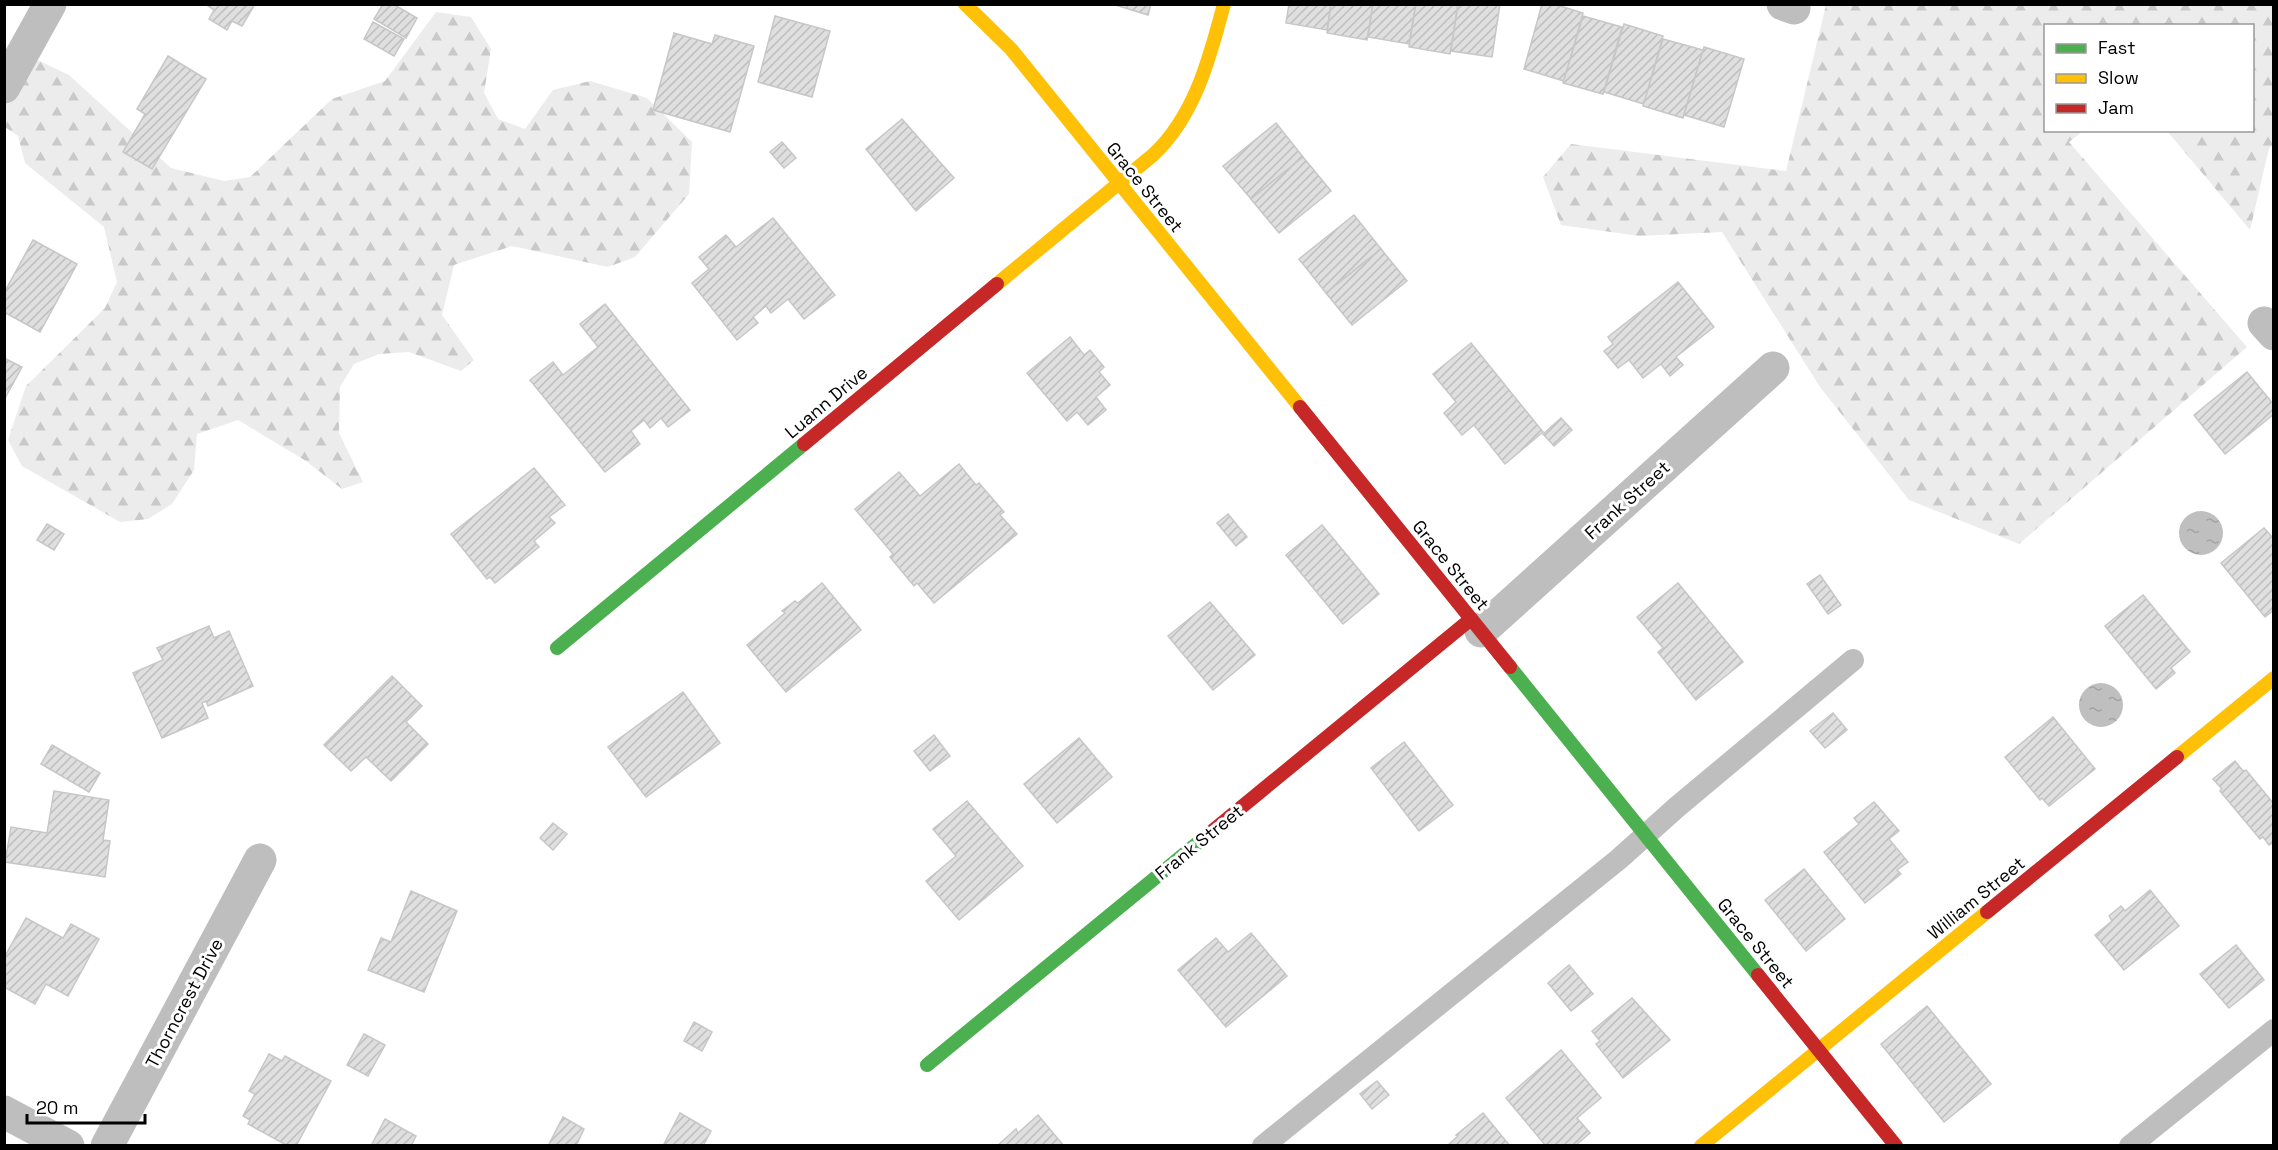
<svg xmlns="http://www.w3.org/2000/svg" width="2278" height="1150" font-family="'Space Grotesk',sans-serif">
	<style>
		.forest { fill: url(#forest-firs) }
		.water { fill: url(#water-ripples) }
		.building { fill: url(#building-hatch); stroke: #c7c7c7; stroke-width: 1.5 }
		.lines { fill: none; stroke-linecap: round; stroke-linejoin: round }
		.lane { stroke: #bebebe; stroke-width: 22 }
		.street { stroke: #bebebe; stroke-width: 33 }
		.fast { stroke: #4caf50; stroke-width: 14 }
		.slow { stroke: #ffc107; stroke-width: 14 }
		.jam { stroke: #c62828; stroke-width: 14 }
		.labels { text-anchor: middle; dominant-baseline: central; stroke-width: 6; stroke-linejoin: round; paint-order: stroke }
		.street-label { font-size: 18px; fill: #000; stroke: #fff }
	</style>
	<defs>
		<pattern id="forest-firs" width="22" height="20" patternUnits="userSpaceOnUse" patternTransform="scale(1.5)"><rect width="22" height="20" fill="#ececec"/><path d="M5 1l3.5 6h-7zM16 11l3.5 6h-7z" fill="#c9c9c9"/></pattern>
		<pattern id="water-ripples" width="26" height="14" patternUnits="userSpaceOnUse" patternTransform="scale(1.5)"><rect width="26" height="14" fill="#bfbfbf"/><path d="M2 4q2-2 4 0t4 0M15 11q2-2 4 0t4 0" fill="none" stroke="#a2a2a2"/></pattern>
		<pattern id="building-hatch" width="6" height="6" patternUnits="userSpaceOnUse" patternTransform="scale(1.5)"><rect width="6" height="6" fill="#dfdfdf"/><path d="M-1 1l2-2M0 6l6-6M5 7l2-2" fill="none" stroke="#bebebe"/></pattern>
	</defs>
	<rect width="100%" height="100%" fill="#fff"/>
	<g class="forest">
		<polygon points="1826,5 2273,5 2273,145 2269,148 2250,230 2167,131 2252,130 2252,26 2046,26 2046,130 2083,131 2069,142 2247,347 2019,544 1909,500 1820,387 1722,232 1639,236 1561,225 1543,177 1571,144 1786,171"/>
		<polygon points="436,12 471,17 491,49 484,93 498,119 525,129 553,90 590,81 647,98 692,142 689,194 635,257 608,267 512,246 454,265 442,315 474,360 461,371 409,352 379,354 354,364 340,387 339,433 363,482 342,489 306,461 238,420 197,434 194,470 172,504 148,519 120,522 22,466 8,440 26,386 105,308 117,282 104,227 25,163 18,136 5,127 5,96 27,55 69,75 171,168 224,181 250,177 332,99 385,81"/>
	</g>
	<g class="water">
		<circle cx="2201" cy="533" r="22"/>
		<circle cx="2101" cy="705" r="22"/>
	</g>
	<g class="building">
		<polygon points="205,4 255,4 242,26 232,21 227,30 209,19 214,10"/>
		<polygon points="383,4 393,4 417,18 406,38 374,19"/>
		<polygon points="1112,4 1151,4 1148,15"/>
		<polygon points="1289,4 1331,4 1327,30 1286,23"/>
		<polygon points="1331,4 1373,4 1367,40 1327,33"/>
		<polygon points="1373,4 1416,4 1409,44 1368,37"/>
		<polygon points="1416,4 1458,4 1450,54 1409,47"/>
		<polygon points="1458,4 1500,4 1492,57 1451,51"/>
		<polygon points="1542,4 1554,4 1583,13 1564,81 1524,69"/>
		<polygon points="775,16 830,31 812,97 758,82"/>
		<polygon points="1583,16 1622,27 1603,94 1563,83"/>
		<polygon points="373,22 404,39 394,56 364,39"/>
		<polygon points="1624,24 1663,36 1644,104 1604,92"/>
		<polygon points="674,33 712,44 715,35 754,46 730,132 653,110"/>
		<polygon points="1663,39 1703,50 1683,118 1643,106"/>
		<polygon points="1704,47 1744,59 1724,127 1684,115"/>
		<polygon points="168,56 206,79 152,169 123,152 145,114 137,109"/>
		<polygon points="902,119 954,178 916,211 866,149"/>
		<polygon points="1276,123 1303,157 1251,199 1223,166"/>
		<polygon points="782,142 796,158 784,168 770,152"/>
		<polygon points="1303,157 1331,191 1279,233 1251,199"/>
		<polygon points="1354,215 1381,249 1326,293 1299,259"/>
		<polygon points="773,218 835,295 804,319 788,299 771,313 766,306 753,317 758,323 737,340 692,283 709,269 699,257 726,235 736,247"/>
		<polygon points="33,240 77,264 40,332 4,312 4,293"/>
		<polygon points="1381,249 1407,281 1352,325 1326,293"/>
		<polygon points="1678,282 1714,327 1676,357 1683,365 1670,376 1661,364 1643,378 1629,360 1618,368 1604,351 1613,344 1608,337"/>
		<polygon points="605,304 690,410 668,427 661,418 650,428 644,420 631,431 640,444 605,472 530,380 553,362 563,375 598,347 580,324"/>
		<polygon points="1070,337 1084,355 1090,350 1104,367 1099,372 1110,385 1096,397 1106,410 1088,425 1077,412 1067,421 1027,373"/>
		<polygon points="1471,343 1543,432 1505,464 1474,425 1462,435 1444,413 1456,402 1433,374"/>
		<polygon points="4,358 22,367 4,400"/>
		<polygon points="2247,372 2274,405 2274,414 2225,454 2194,415"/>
		<polygon points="1561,418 1572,430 1554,446 1543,434"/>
		<polygon points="959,464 976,485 979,483 1004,512 1000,515 1017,534 934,603 917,583 914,586 890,557 893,554 855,509 899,472 920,496"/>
		<polygon points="534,468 565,505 549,517 555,523 534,541 539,547 495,583 490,577 487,579 451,534"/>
		<polygon points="1228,514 1247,537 1236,546 1217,523"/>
		<polygon points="47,524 64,534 54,550 37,540"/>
		<polygon points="1322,525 1379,594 1343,624 1286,555"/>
		<polygon points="2264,528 2274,539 2274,610 2265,617 2221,563"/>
		<polygon points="1820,575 1841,605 1828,614 1807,584"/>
		<polygon points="822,583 861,630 786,692 747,645 785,613 782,611 795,601 798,603"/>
		<polygon points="1678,583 1743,662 1696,700 1658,652 1663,648 1637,617"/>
		<polygon points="2143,595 2190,652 2171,668 2175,673 2156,689 2105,626"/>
		<polygon points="1210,602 1255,655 1213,690 1168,636"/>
		<polygon points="209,626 214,638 229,631 253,686 208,706 206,701 202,703 208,718 162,738 133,673 163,660 157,648"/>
		<polygon points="392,676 422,706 406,722 428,744 391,781 366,757 351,771 324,745"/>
		<polygon points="683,692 720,743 646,797 608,747"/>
		<polygon points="1833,713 1847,730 1825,748 1810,731"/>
		<polygon points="2053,717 2095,769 2049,806 2042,798 2040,800 2005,757"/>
		<polygon points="934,735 950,756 930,771 914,751"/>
		<polygon points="1079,738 1112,777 1057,823 1024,784"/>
		<polygon points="1404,742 1453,805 1419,831 1371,768"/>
		<polygon points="52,745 100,773 89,792 41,764"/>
		<polygon points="2235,761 2243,771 2246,770 2274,804 2274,842 2269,845 2263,837 2260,839 2220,791 2222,789 2213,779"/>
		<polygon points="54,791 109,800 103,840 110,841 105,877 5,862 11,827 47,833"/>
		<polygon points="967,801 1023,866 959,920 926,881 956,856 933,829"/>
		<polygon points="1874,802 1899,831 1889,839 1908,862 1897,870 1901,874 1865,903 1824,852 1859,824 1854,818"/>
		<polygon points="553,823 567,834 553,850 540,838"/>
		<polygon points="1804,869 1845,919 1806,951 1765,900"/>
		<polygon points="2150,890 2179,926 2124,970 2095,935 2112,921 2109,916 2121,906 2125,911"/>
		<polygon points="411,891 457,911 424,992 368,970 381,938 391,942"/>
		<polygon points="26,918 63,938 71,924 99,939 68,996 46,984 35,1004 4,987 4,958"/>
		<polygon points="1251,933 1287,976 1226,1027 1178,970 1216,938 1228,952"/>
		<polygon points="2236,945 2264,980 2229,1008 2200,974"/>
		<polygon points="1569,965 1593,994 1571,1011 1548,983"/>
		<polygon points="1632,998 1670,1040 1623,1078 1596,1044 1600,1041 1592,1031"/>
		<polygon points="1927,1006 1991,1084 1944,1122 1881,1044"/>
		<polygon points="694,1022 712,1032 702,1051 684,1041"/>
		<polygon points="364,1034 385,1045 368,1076 347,1065"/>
		<polygon points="1561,1050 1601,1098 1577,1118 1590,1133 1575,1146 1546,1146 1506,1098"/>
		<polygon points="269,1054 282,1061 285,1056 331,1081 296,1146 288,1146 248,1124 250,1120 243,1116 255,1094 249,1091"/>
		<polygon points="1377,1081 1389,1095 1372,1109 1360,1094"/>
		<polygon points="680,1113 711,1131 703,1146 663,1146"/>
		<polygon points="1483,1113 1510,1146 1447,1146 1458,1136 1456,1135"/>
		<polygon points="1038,1115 1064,1146 997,1146 1016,1129 1018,1133"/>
		<polygon points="563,1117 584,1129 576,1146 548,1146"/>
		<polygon points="385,1119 416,1136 411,1146 371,1146"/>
	</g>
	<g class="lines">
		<g class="lane">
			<polyline points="1263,1146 1619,859 1677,807 1853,660"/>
			<polyline points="2130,1146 2274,1030"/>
		</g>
		<g class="street">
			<polyline points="1783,4 1794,8"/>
			<polyline points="4,87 50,4"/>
			<polyline points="2264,323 2274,334"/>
			<polyline points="1481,631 1773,368"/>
			<polyline points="4,1112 68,1146"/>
			<polyline points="107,1146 260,860"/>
		</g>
		<g class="fast">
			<polyline points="557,648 804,444"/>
			<polyline points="1510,667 1758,975"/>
			<polyline points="927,1065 1210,833"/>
		</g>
		<g class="slow">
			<polyline points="965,4 1011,49 1300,407"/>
			<path d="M997,284L1153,155C1195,116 1210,57 1224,4"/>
			<polyline points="2177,757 2274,678"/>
			<polyline points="1701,1146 1987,912"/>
		</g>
		<g class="jam">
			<polyline points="1300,407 1510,667"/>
			<polyline points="804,444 997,284"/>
			<polyline points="1210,833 1471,619"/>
			<polyline points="1987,912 2177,757"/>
			<polyline points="1758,975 1896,1146"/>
		</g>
	</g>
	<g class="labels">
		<g class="street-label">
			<text transform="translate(1145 187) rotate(51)">Grace Street</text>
			<text transform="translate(826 402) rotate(-40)">Luann Drive</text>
			<text transform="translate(1627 500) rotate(-42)">Frank Street</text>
			<text transform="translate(1451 565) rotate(51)">Grace Street</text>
			<text transform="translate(1199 842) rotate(-39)">Frank Street</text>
			<text transform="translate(1976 898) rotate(-39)">William Street</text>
			<text transform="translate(1756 943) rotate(51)">Grace Street</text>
			<text transform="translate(184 1003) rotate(-62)">Thorncrest Drive</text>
		</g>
	</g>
	<rect width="2278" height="1150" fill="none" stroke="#000000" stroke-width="12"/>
	<rect x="2044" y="24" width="210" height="108" fill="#ffffff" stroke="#999999" stroke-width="1.5"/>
	<rect x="2056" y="44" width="30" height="9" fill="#4caf50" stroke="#999999" stroke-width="1.5"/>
	<text x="2098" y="54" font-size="18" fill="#000000">Fast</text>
	<rect x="2056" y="74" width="30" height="9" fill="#ffc107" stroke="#999999" stroke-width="1.5"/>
	<text x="2098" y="84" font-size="18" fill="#000000">Slow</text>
	<rect x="2056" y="104" width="30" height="9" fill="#c62828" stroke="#999999" stroke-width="1.5"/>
	<text x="2098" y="114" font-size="18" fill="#000000">Jam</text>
	<path d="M27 1114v9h118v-9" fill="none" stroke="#000000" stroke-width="3"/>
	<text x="36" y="1114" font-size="18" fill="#000000" stroke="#ffffff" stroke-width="4.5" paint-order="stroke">20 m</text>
</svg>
